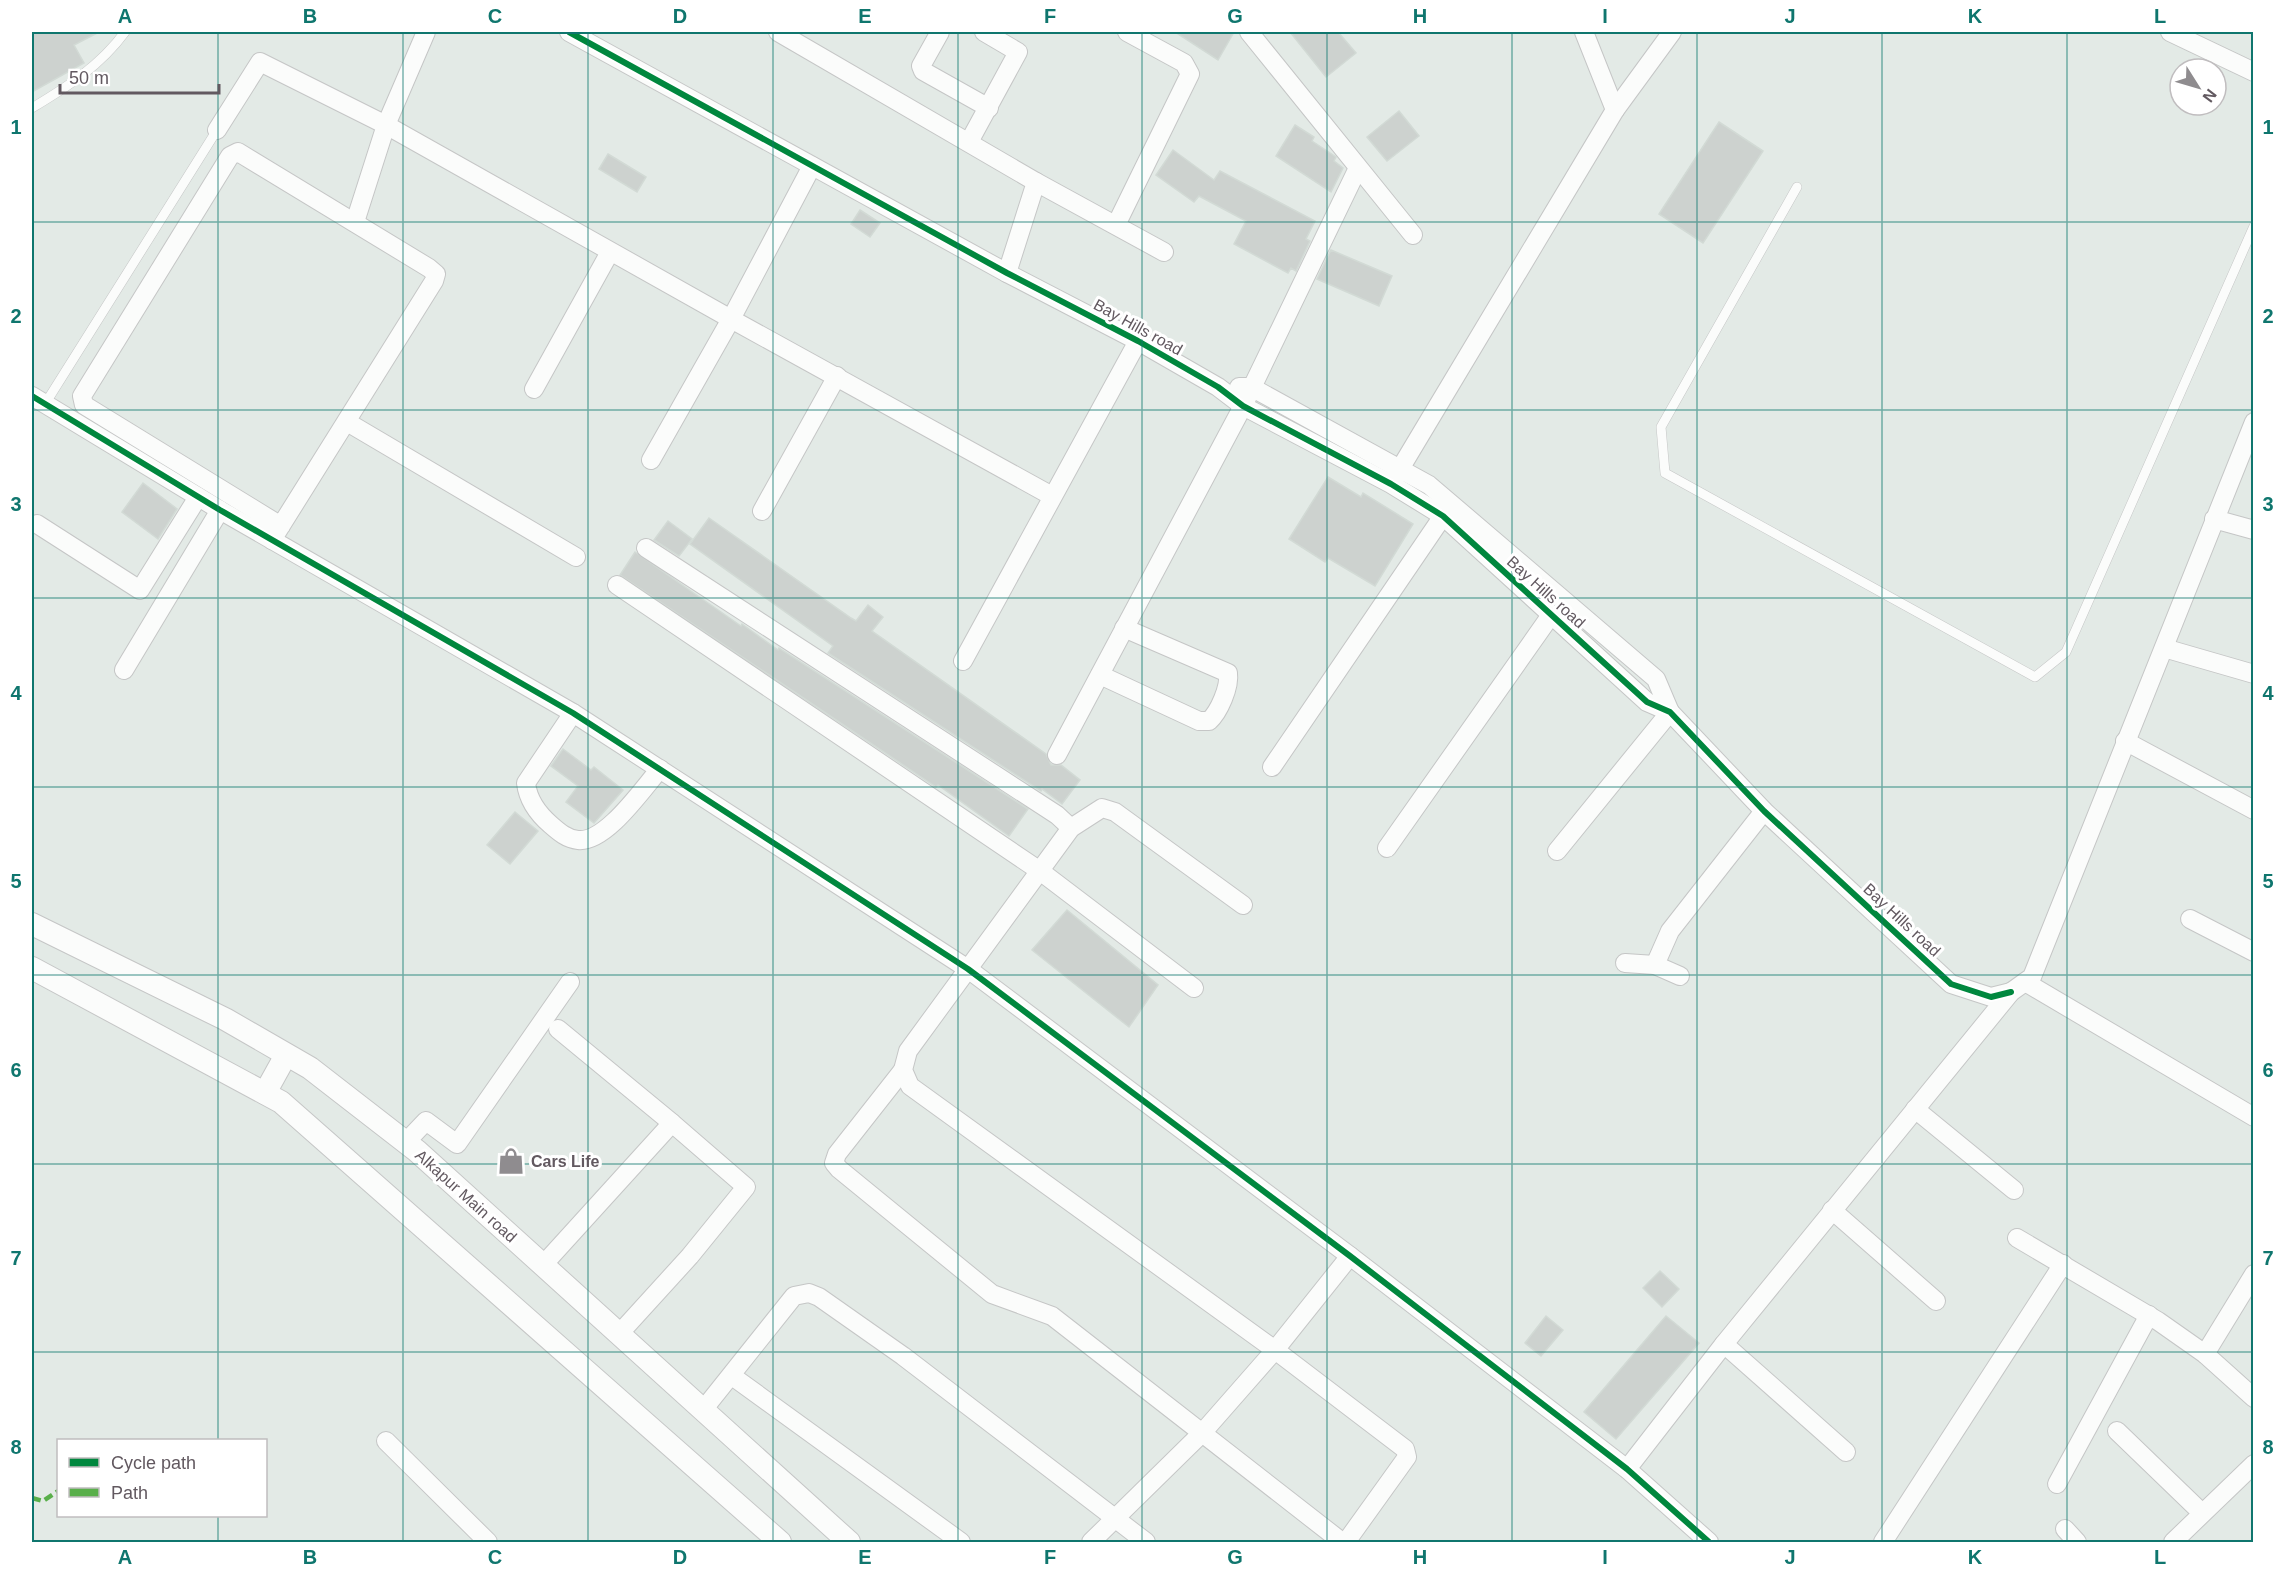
<svg xmlns="http://www.w3.org/2000/svg" width="2285" height="1574" font-family="Helvetica,sans-serif">
	<style>
		.building { fill: #cdd2cf; stroke: #d2dad5; stroke-width: 1.5 }
		.lines { fill: none; stroke-linecap: round; stroke-linejoin: round }
		.service-casing { stroke: #c5c6c6; stroke-width: 10 }
		.minor-casing { stroke: #c5c6c6; stroke-width: 20 }
		.tertiary-casing { stroke: #c5c6c6; stroke-width: 24 }
		.service { stroke: #fbfcfb; stroke-width: 9 }
		.minor { stroke: #fbfcfb; stroke-width: 18 }
		.tertiary { stroke: #fbfcfb; stroke-width: 22 }
		.quiet { stroke: #59af4a; stroke-width: 4.5; stroke-dasharray: 9 4.5; stroke-linecap: butt }
		.cycleway-casing { stroke: #fff; stroke-width: 10 }
		.cycleway { stroke: #00873e; stroke-width: 6 }
		.grid { fill: none; stroke: #0f766e; stroke-width: 1.5; stroke-opacity: 0.55 }
		.labels { text-anchor: middle; dominant-baseline: central; stroke-width: 6; stroke-linejoin: round; paint-order: stroke }
		.street-label { font-size: 16px; fill: #625960; stroke: #fff }
		.poi-label { font-size: 16px; font-weight: bold; fill: #625960; stroke: #fff; text-anchor: start }
		.neatline { fill: none; stroke: #0f766e; stroke-width: 2 }
		.grid-label { font-size: 20px; text-anchor: middle; font-weight: bold; fill: #0f766e }
	</style>
	<rect width="100%" height="100%" fill="#e3eae6"/>
	<g class="building">
		<polygon points="32,32 99,32 74,45 84,63 32,92"/>
		<polygon points="1175,32 1234,32 1218,60"/>
		<polygon points="1290,32 1338,32 1356,53 1326,77"/>
		<polygon points="1399,111 1419,136 1387,161 1367,137"/>
		<polygon points="1719,122 1763,151 1703,243 1659,214"/>
		<polygon points="1295,125 1314,137 1312,141 1336,157 1334,161 1343,168 1331,192 1276,156"/>
		<polygon points="1173,150 1214,180 1220,171 1315,221 1306,239 1310,241 1296,271 1291,268 1288,273 1234,244 1246,221 1199,196 1194,202 1156,175"/>
		<polygon points="608,154 646,177 637,192 599,169"/>
		<polygon points="860,210 880,223 870,237 851,224"/>
		<polygon points="1331,250 1392,276 1379,306 1317,279"/>
		<polygon points="1328,477 1361,497 1363,493 1413,524 1375,586 1328,558 1325,562 1289,539"/>
		<polygon points="143,483 177,509 158,539 122,512"/>
		<polygon points="709,518 851,618 856,621 868,605 883,617 872,631 1046,754 1051,765 1061,765 1080,780 1062,804 1042,789 1041,791 828,653 833,646 690,544"/>
		<polygon points="668,521 692,539 679,556 654,540"/>
		<polygon points="635,552 741,626 742,624 778,650 779,648 1028,809 1009,836 938,785 936,787 620,575"/>
		<polygon points="563,749 591,770 594,767 623,790 594,823 566,802 578,786 551,766"/>
		<polygon points="515,812 538,831 510,864 487,845"/>
		<polygon points="1067,910 1158,985 1129,1027 1032,950"/>
		<polygon points="1660,1271 1679,1289 1662,1307 1643,1288"/>
		<polygon points="1546,1316 1563,1330 1541,1356 1525,1343"/>
		<polygon points="1666,1316 1699,1343 1616,1439 1584,1412"/>
	</g>
	<g class="lines">
		<defs>
			<g id="service">
				<path d="M32,108C67,87 100,66 125,32"/>
				<polyline points="1797,187 1661,427 1665,473 2035,677 2066,652 2254,226"/>
				<polyline points="45,404 217,130"/>
			</g>
			<g id="minor">
				<polyline points="569,32 1007,273 1138,341 1218,387 1243,406 1391,484 1443,516 1647,702 1670,712 1764,811 1951,984 1991,997 2011,992"/>
				<polyline points="778,32 1036,182 1007,273"/>
				<polyline points="940,32 921,66 923,71 989,108"/>
				<polyline points="1249,32 1413,235"/>
				<polyline points="2170,32 2254,72"/>
				<polyline points="1615,110 1672,32"/>
				<polyline points="217,130 260,62 386,125 731,319 1052,496"/>
				<polyline points="969,142 1018,52 984,32"/>
				<polyline points="1036,182 1164,252"/>
				<polyline points="355,222 386,125 426,32"/>
				<polyline points="1116,225 1190,74 1184,63 1127,32"/>
				<polyline points="1239,387 1251,387 1429,485 1656,679 1670,712"/>
				<polyline points="534,389 610,252"/>
				<polyline points="32,396 220,510 573,713 968,969 1350,1256 1627,1469 1709,1542"/>
				<polyline points="347,422 576,557"/>
				<polyline points="651,460 731,319 812,166"/>
				<polyline points="1394,479 1615,110 1584,32"/>
				<polyline points="762,511 837,376"/>
				<polyline points="2214,519 2254,530"/>
				<polyline points="37,524 140,590 198,497"/>
				<polyline points="272,540 434,281 436,274 429,268 238,152 230,156 82,396 84,405 281,526"/>
				<polyline points="646,548 1057,815 1071,828"/>
				<polyline points="617,585 1040,871 1194,988"/>
				<polyline points="2164,648 2254,674"/>
				<polyline points="963,661 1138,341"/>
				<polyline points="124,670 220,510"/>
				<path d="M1100,675L1199,721H1209C1219,712 1230,687 1228,673L1124,628"/>
				<path d="M573,713L526,783C528,800 537,813 551,825C559,832 567,839 578,840C606,843 643,788 660,769"/>
				<polyline points="2125,741 2254,810"/>
				<polyline points="1057,755 1243,406 1358,168"/>
				<polyline points="1272,767 1443,516"/>
				<polyline points="1387,848 1551,615"/>
				<polyline points="1557,851 1670,712"/>
				<polyline points="1243,905 1115,812 1102,808 1071,828 908,1051 903,1070 910,1086 1275,1350 1405,1449 1407,1457 1346,1542"/>
				<polyline points="2190,919 2254,952"/>
				<polyline points="1625,963 1655,965 1680,976"/>
				<polyline points="1655,965 1670,931 1764,811"/>
				<polyline points="2025,982 2254,1117"/>
				<polyline points="558,1029 672,1123"/>
				<polyline points="903,1070 837,1154 834,1163 839,1169 992,1294 1052,1316 1342,1542"/>
				<polyline points="1915,1109 2014,1190"/>
				<polyline points="406,1142 426,1121 457,1144 570,982"/>
				<polyline points="1832,1210 1936,1301"/>
				<polyline points="2017,1238 2158,1321 2205,1354 2254,1398"/>
				<polyline points="543,1265 672,1123 746,1187 690,1256 619,1334"/>
				<polyline points="1724,1344 1846,1452"/>
				<polyline points="2205,1354 2254,1274"/>
				<polyline points="732,1376 961,1542"/>
				<polyline points="703,1410 794,1296 809,1293 819,1297 903,1356 1146,1542"/>
				<polyline points="2117,1431 2202,1513"/>
				<polyline points="386,1441 488,1542"/>
				<polyline points="1627,1469 1724,1344 2011,992 2032,977 2254,422"/>
				<polyline points="2057,1484 2149,1315"/>
				<polyline points="2065,1529 2077,1542"/>
				<polyline points="1091,1542 1203,1432 1275,1350 1350,1256"/>
				<polyline points="1883,1542 2063,1264"/>
				<polyline points="2173,1542 2254,1464"/>
			</g>
			<g id="tertiary">
				<polyline points="32,924 225,1019 310,1068 417,1151 849,1542"/>
				<polyline points="32,968 281,1102 780,1542"/>
				<polyline points="265,1093 286,1055"/>
			</g>
		</defs>
		<use href="#service" class="service-casing"/>
		<use href="#minor" class="minor-casing"/>
		<use href="#tertiary" class="tertiary-casing"/>
		<use href="#service" class="service"/>
		<use href="#minor" class="minor"/>
		<use href="#tertiary" class="tertiary"/>
		<polyline class="quiet" points="32,1498 43,1501 58,1491"/>
		<defs>
			<g id="cycleway">
				<polyline points="569,32 1007,273 1138,341 1218,387 1243,406 1391,484 1443,516 1647,702 1670,712 1764,811 1951,984 1991,997 2011,992"/>
				<polyline points="32,396 220,510 573,713 968,969 1350,1256 1627,1469 1709,1542"/>
			</g>
		</defs>
		<use href="#cycleway" class="cycleway-casing"/>
		<use href="#cycleway" class="cycleway"/>
	</g>
	<path class="grid" d="M218,32V1440M403,32V1542M588,32V1542M773,32V1542M958,32V1542M1142,32V1542M1327,32V1542M1512,32V1542M1697,32V1542M1882,32V1542M2067,32V1542M32,222H2254M32,410H2254M32,598H2254M32,787H2254M32,975H2254M32,1164H2254M32,1352H2254M218,1516V1542"/>
	<defs>
		<symbol id="shop-bare" viewBox="-9 -9 18 18"><path d="M-5-2.5h2.3a2.7 3.5 0 0 1 5.4 0H5L5.5 6h-11ZM-1.5-2.5h3a1.5 2.3 0 0 0-3 0Z" fill="#8f8c8f" stroke="#fff" stroke-width="2.5" paint-order="stroke"/></symbol>
	</defs>
	<g fill-rule="evenodd">
		<use href="#shop-bare" x="492" y="1142" width="38" height="38"/>
	</g>
	<g class="labels">
		<g class="street-label">
			<text transform="translate(1138 327) rotate(29)">Bay Hills road</text>
			<text transform="translate(1546 592) rotate(42)">Bay Hills road</text>
			<text transform="translate(1902 920) rotate(43)">Bay Hills road</text>
			<text transform="translate(466 1196) rotate(42)">Alkapur Main road</text>
		</g>
		<g class="poi-label">
			<text x="531" y="1161">Cars Life</text>
		</g>
	</g>
	<rect width="2285" height="1574" fill="none" stroke="#ffffff" stroke-width="66"/>
	<rect x="57" y="1439" width="210" height="78" fill="#ffffff" stroke="#c0bdbf" stroke-width="1.5"/>
	<rect x="69" y="1458" width="30" height="9" fill="#00873e" stroke="#c0bdbf" stroke-width="1.5"/>
	<text x="111" y="1469" font-size="18" fill="#625960">Cycle path</text>
	<rect x="69" y="1488" width="30" height="9" fill="#59af4a" stroke="#c0bdbf" stroke-width="1.5"/>
	<text x="111" y="1499" font-size="18" fill="#625960">Path</text>
	<g transform="translate(2198 87) rotate(127)"><circle r="28" fill="#ffffff" stroke="#c0bdbf" stroke-width="1.5"/>
	<path d="M0-4.5L10 22L0 15L-10 22Z" fill="#8f8c8f"/>
	<text y="-9" font-size="16" font-weight="bold" text-anchor="middle" fill="#625960">N</text>
	</g>
	<path d="M60 84v9h159v-9" fill="none" stroke="#625960" stroke-width="3"/>
	<text x="69" y="84" font-size="18" fill="#625960" stroke="#ffffff" stroke-width="4.5" paint-order="stroke">50 m</text>
	<rect x="33" y="33" width="2219" height="1508" class="neatline"/>
	<g class="grid-label">
		<text x="125" y="23">A</text>
		<text x="310" y="23">B</text>
		<text x="495" y="23">C</text>
		<text x="680" y="23">D</text>
		<text x="865" y="23">E</text>
		<text x="1050" y="23">F</text>
		<text x="1235" y="23">G</text>
		<text x="1420" y="23">H</text>
		<text x="1605" y="23">I</text>
		<text x="1790" y="23">J</text>
		<text x="1975" y="23">K</text>
		<text x="2160" y="23">L</text>
		<text x="16" y="134">1</text>
		<text x="2268" y="134">1</text>
		<text x="16" y="323">2</text>
		<text x="2268" y="323">2</text>
		<text x="16" y="511">3</text>
		<text x="2268" y="511">3</text>
		<text x="16" y="700">4</text>
		<text x="2268" y="700">4</text>
		<text x="16" y="888">5</text>
		<text x="2268" y="888">5</text>
		<text x="16" y="1077">6</text>
		<text x="2268" y="1077">6</text>
		<text x="16" y="1265">7</text>
		<text x="2268" y="1265">7</text>
		<text x="16" y="1454">8</text>
		<text x="2268" y="1454">8</text>
		<text x="125" y="1564">A</text>
		<text x="310" y="1564">B</text>
		<text x="495" y="1564">C</text>
		<text x="680" y="1564">D</text>
		<text x="865" y="1564">E</text>
		<text x="1050" y="1564">F</text>
		<text x="1235" y="1564">G</text>
		<text x="1420" y="1564">H</text>
		<text x="1605" y="1564">I</text>
		<text x="1790" y="1564">J</text>
		<text x="1975" y="1564">K</text>
		<text x="2160" y="1564">L</text>
	</g>
</svg>
